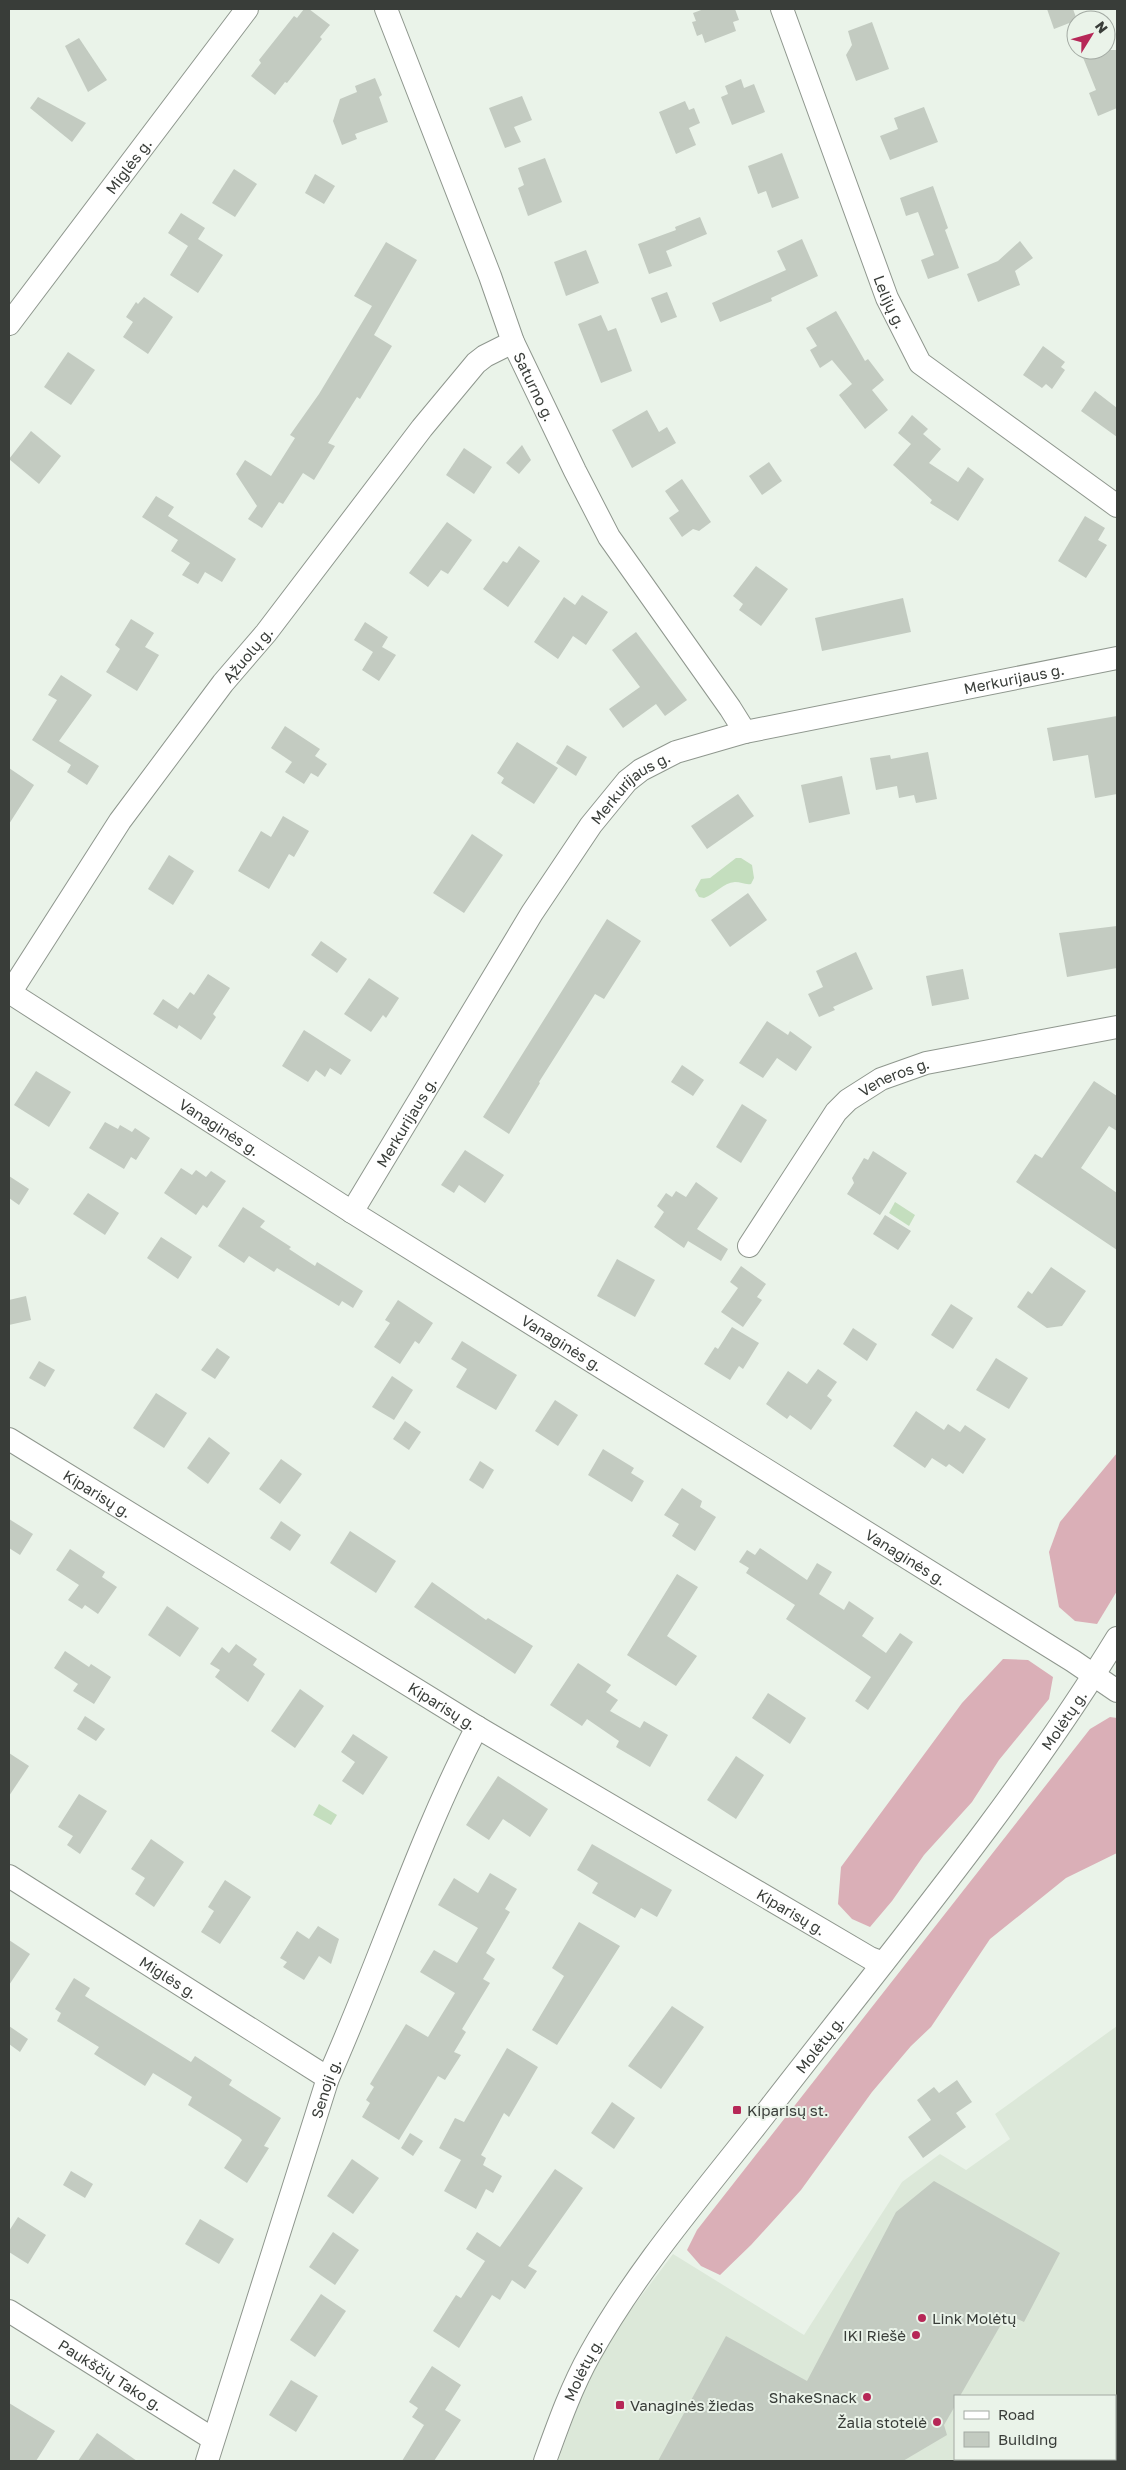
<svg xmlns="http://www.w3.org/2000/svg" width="1126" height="2470" font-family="'Golos Text',sans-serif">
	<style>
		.built { fill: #dce8d9; fill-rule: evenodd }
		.forest { fill: #daafb7 }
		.water { fill: #c4debe }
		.building { fill: #c3cbc1 }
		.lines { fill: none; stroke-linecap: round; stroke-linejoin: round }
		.minor-casing { stroke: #8f978e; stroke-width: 24 }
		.minor { stroke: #fff; stroke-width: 22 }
		.poi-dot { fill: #b62757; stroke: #eaf3e9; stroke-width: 2 }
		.labels { text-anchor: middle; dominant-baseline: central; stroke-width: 4; stroke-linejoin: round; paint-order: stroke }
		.street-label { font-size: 15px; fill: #393d39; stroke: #eaf3e9 }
		.poi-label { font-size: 15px; fill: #393d39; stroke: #eaf3e9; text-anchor: start }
	</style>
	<rect width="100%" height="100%" fill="#eaf3e9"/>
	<path class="built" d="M1117,2026V2461H558L591,2370L626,2316L673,2254L804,2335L902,2182L940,2154L966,2170L1010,2139L995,2114ZM955,2396H1115V2459H955Z"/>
	<g class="forest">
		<polygon points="1117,1453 1117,1591 1097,1624 1075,1621 1059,1607 1049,1552 1060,1522"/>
		<polygon points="1003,1659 1028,1660 1053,1677 1049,1699 999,1760 972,1802 924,1855 892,1901 870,1927 852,1919 838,1904 841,1867 962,1703"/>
		<polygon points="1110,1717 1117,1718 1117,1853 1066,1878 990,1939 931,2027 911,2046 872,2092 801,2190 751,2245 720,2275 701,2266 687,2250 697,2230 1090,1729"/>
	</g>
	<g class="water">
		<path d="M736,858H741L752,865L754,878L751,884C745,885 741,882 735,882C723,883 715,894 704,898L699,897L695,890L701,879L710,878Z"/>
		<polygon points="895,1202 915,1215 909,1226 889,1213"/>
		<polygon points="319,1804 337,1815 331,1825 313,1815"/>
	</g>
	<g class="building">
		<polygon points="304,9 309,9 330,25 320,37 322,39 287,83 285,82 275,95 251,76 261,63 259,60 294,16 297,18"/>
		<polygon points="704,9 735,9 739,20 733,22 736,31 705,43 702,34 697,36 692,22 696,21 693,13"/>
		<polygon points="1047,9 1073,9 1077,20 1054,29"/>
		<polygon points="872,22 889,69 856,81 846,55 852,45 848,31"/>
		<polygon points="79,38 107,80 88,92 65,46"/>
		<polygon points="1080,50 1117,50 1117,108 1098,116 1089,93 1096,90"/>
		<polygon points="375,78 382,95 379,97 388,122 355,134 357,139 342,145 333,121 340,99 357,92 355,86"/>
		<polygon points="741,79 744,88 754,84 765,112 732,125 721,97 728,94 725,86"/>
		<polygon points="522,96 532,120 514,127 521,142 505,148 489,108"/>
		<polygon points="38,97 86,123 72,142 30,108"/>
		<polygon points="685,101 689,110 694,108 700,123 689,128 696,145 676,154 659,112"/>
		<polygon points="924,107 938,142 890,160 880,136 898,129 894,118"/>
		<polygon points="782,153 799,198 772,208 766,191 758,194 748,166"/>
		<polygon points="545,158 562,202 528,216 518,188 524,185 518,168"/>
		<polygon points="234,169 257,184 235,217 212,203"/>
		<polygon points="315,174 335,186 324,204 305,193"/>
		<polygon points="933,186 948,228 945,230 959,268 928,279 921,260 934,255 918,212 906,216 900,198"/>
		<polygon points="181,213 205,228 198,239 223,255 198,293 170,275 188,246 168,233"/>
		<polygon points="700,217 707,234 666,251 672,266 649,274 638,244 676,230 675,227"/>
		<polygon points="802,239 818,276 771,298 772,301 720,322 712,303 786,270 777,251"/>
		<polygon points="1020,241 1033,258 1015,271 1020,285 978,302 967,274 998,261"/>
		<polygon points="386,242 417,260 374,335 392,346 360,399 357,397 328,443 335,446 314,480 303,473 283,504 279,502 262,528 248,519 257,506 236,474 245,460 271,476 295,438 290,435 319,394 372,306 354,296"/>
		<polygon points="586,250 599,283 566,296 554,262"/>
		<polygon points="667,292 677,317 661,323 651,298"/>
		<polygon points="144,297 173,317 148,354 123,337 133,322 126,317 136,302 138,304"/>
		<polygon points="836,311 865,361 868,359 884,380 872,390 888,410 865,429 839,395 852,384 832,360 820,368 810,350 817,346 806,328"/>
		<polygon points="601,315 608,331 616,328 632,371 601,383 578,324"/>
		<polygon points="1043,346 1065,362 1061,367 1065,370 1052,389 1046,384 1042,388 1023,375"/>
		<polygon points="68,352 95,370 71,405 44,387"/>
		<polygon points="1095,391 1117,408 1117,437 1081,411"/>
		<polygon points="647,410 659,432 667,427 676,443 632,468 612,430"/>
		<polygon points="912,415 928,429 923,434 941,449 929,463 958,482 968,467 984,479 958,521 930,503 932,500 893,465 911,444 898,433"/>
		<polygon points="31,431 61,456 39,484 9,459"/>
		<polygon points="522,445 531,460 519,474 506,463"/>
		<polygon points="464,448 492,467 474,494 446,475"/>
		<polygon points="769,462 782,481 762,495 749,476"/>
		<polygon points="682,479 711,522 699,531 693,529 682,537 669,518 679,511 665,491"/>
		<polygon points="156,496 174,507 168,516 236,559 222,582 205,572 198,584 182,575 190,563 171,551 178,540 142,517"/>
		<polygon points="1085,516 1105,528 1098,540 1107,545 1086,578 1058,561"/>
		<polygon points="447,522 472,540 448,574 441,570 428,587 409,573"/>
		<polygon points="519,546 540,561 508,607 483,589 503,561 507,563"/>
		<polygon points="756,566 788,589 761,626 739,610 743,604 733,596"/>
		<polygon points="582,595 608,612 586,645 573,636 558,659 534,642 564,597 575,605"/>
		<polygon points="903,598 911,632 822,651 815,618"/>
		<polygon points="131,619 154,633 145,647 159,655 137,691 106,672 120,649 115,645"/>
		<polygon points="365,622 388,637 382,647 396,655 379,681 362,670 373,652 354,640"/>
		<polygon points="636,632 687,700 665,716 656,704 623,728 609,709 640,687 612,650"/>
		<polygon points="61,675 92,695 59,741 99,766 87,785 67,772 71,765 32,740 57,700 48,695"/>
		<polygon points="1117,716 1117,794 1095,798 1088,755 1053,761 1047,728"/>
		<polygon points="285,726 320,749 315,756 327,764 318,777 311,773 304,784 285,772 292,762 271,748"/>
		<polygon points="517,742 558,768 534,804 501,783 504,778 497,773"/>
		<polygon points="567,745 587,757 576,776 556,763"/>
		<polygon points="928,752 937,799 916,803 914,795 899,798 897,786 876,790 870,758 890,755 891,759"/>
		<polygon points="9,768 34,785 9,824"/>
		<polygon points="842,776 850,814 809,823 801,785"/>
		<polygon points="738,794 754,816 707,849 691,826"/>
		<polygon points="283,816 309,831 294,857 289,854 269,889 238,871 261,831 271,837"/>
		<polygon points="472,834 503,855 464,913 433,893"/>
		<polygon points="169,855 194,871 173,905 148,889"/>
		<polygon points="748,893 767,920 730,947 711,920"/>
		<polygon points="607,919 641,941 604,999 595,994 539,1082 540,1083 509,1134 483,1117"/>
		<polygon points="1117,926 1117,968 1067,977 1059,933"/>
		<polygon points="321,941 347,959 337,973 311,955"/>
		<polygon points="856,952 873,989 833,1007 835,1010 819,1017 808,994 823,987 816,971"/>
		<polygon points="963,969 969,999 932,1006 926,976"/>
		<polygon points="208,974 230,988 213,1014 216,1017 201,1040 179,1025 177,1029 153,1014 163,999 178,1009 190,992 194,995"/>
		<polygon points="369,978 399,998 386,1018 383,1015 371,1032 344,1014"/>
		<polygon points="767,1021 788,1035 790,1031 812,1047 796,1071 777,1058 763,1078 739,1063"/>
		<polygon points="304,1030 351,1060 341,1075 330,1068 325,1077 316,1070 308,1082 282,1066"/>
		<polygon points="682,1065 704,1080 693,1096 671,1082"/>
		<polygon points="36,1071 71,1092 49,1127 14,1105"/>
		<polygon points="1094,1081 1117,1096 1117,1131 1109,1126 1081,1168 1117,1193 1117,1250 1016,1182 1035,1154 1042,1158"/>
		<polygon points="742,1104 767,1120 741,1163 716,1147"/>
		<polygon points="105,1122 118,1129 120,1125 132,1132 135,1128 150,1138 136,1160 131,1157 124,1169 89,1148"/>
		<polygon points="465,1150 504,1175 485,1203 459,1185 454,1193 441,1185"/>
		<polygon points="873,1151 907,1173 880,1215 847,1194 854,1183 852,1178 864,1158 868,1160"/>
		<polygon points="181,1168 192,1175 196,1170 206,1177 211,1171 226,1181 207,1208 203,1205 196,1215 164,1193"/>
		<polygon points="9,1176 29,1189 19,1205 9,1198"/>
		<polygon points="696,1182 718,1198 697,1229 728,1249 721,1261 688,1241 684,1248 654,1227 664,1212 657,1206 666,1193 672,1197 676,1191 686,1197"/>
		<polygon points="88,1193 119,1213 105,1235 73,1214"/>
		<polygon points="243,1207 265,1221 260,1227 291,1247 289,1249 315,1266 317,1262 363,1291 353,1308 342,1301 339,1306 277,1268 274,1272 249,1256 244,1263 218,1246"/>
		<polygon points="885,1215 911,1231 898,1250 873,1234"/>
		<polygon points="161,1237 192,1257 178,1279 147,1258"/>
		<polygon points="617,1259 655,1280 635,1317 597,1296"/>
		<polygon points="741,1266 766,1284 757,1297 762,1300 743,1327 721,1312 738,1288 730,1282"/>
		<polygon points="1051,1267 1086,1291 1062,1326 1047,1328 1017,1307 1028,1291 1032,1294"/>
		<polygon points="26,1296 31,1320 9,1325 9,1300"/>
		<polygon points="398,1300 433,1323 419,1344 415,1341 400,1364 374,1347 390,1323 385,1320"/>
		<polygon points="951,1304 973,1318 953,1349 931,1335"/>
		<polygon points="732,1327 759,1343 743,1369 739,1366 730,1380 704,1364 715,1347 718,1349"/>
		<polygon points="853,1328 877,1344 867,1361 843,1344"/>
		<polygon points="462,1341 517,1375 496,1410 456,1387 467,1369 451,1359"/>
		<polygon points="217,1348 230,1357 215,1379 201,1370"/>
		<polygon points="996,1358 1028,1378 1009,1409 976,1390"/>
		<polygon points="39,1361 55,1370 45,1387 29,1378"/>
		<polygon points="818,1369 837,1382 827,1396 832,1400 811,1430 790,1415 787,1419 766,1404 788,1371 807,1384"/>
		<polygon points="392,1376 413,1390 394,1420 372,1407"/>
		<polygon points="156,1393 187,1413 164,1448 133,1428"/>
		<polygon points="555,1400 578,1415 558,1446 535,1431"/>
		<polygon points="916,1411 944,1430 948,1424 960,1432 965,1425 986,1439 963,1474 949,1464 946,1467 932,1458 925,1468 893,1446"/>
		<polygon points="405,1421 421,1432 409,1450 393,1439"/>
		<polygon points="209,1437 230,1453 208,1484 187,1468"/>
		<polygon points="603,1449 634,1468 631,1473 644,1481 632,1502 588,1475"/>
		<polygon points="281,1459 302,1474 280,1504 259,1489"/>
		<polygon points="480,1461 494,1470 483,1489 469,1480"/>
		<polygon points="682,1488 702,1501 700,1507 716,1517 695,1551 672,1536 679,1524 664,1515"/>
		<polygon points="9,1519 33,1534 20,1555 9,1548"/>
		<polygon points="281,1521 301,1535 290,1551 270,1538"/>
		<polygon points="350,1531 396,1561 376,1593 330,1563"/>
		<polygon points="760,1548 807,1580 817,1563 832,1572 819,1594 844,1610 849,1601 874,1618 862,1636 886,1653 900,1633 913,1642 868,1710 855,1701 871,1677 786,1619 795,1605 746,1573 749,1568 739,1562 747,1550 755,1555"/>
		<polygon points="70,1549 105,1572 102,1577 117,1587 98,1614 85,1605 82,1609 68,1600 79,1585 56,1570"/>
		<polygon points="677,1574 698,1587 667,1636 697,1656 676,1686 627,1655"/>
		<polygon points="432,1582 486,1620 488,1618 533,1646 515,1674 414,1607"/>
		<polygon points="167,1606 199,1628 180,1657 148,1635"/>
		<polygon points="236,1644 257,1659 253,1665 265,1674 248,1702 215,1677 220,1670 210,1664 222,1647 229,1653"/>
		<polygon points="65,1651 89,1667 91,1664 111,1677 94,1704 73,1691 78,1684 54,1668"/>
		<polygon points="578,1663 611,1685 606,1692 618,1700 610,1711 640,1728 644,1721 668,1735 650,1767 616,1747 619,1741 587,1719 582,1726 550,1705"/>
		<polygon points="300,1689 324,1706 295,1748 271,1731"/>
		<polygon points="768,1693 806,1718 790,1744 752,1718"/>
		<polygon points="85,1716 105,1729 96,1741 77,1729"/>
		<polygon points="353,1734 388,1757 363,1795 342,1781 355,1762 341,1752"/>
		<polygon points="9,1753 29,1766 9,1796"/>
		<polygon points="736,1756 764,1775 736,1819 707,1800"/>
		<polygon points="498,1776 548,1809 530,1837 503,1819 489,1840 466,1825"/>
		<polygon points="79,1794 107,1811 80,1854 67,1845 73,1836 58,1827"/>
		<polygon points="151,1839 184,1862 154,1907 135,1894 145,1878 131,1869"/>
		<polygon points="592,1844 672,1890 657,1917 641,1908 635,1918 592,1893 598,1883 577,1870"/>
		<polygon points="490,1873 517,1889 505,1909 510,1912 486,1953 495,1959 483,1979 490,1983 462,2029 466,2032 454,2052 461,2055 445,2080 438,2076 399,2140 362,2117 370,2103 366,2100 374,2087 370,2084 406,2024 428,2037 455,1993 420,1972 434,1950 457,1963 478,1928 438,1905 454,1878 478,1893"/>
		<polygon points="225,1880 251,1897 220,1944 201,1932 214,1911 208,1907"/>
		<polygon points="579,1922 620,1946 557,2045 532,2030 564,1976 552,1968"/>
		<polygon points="318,1926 339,1939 331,1964 319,1956 304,1980 283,1967 287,1962 280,1958 297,1931 309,1939"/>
		<polygon points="9,1940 30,1954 9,1985"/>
		<polygon points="74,1978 90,1988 85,1996 191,2062 195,2056 232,2080 229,2085 281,2118 264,2146 269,2148 247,2183 224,2168 242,2140 239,2137 188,2105 192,2097 153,2073 145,2086 94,2054 99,2047 57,2021 61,2013 55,2009"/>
		<polygon points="672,2006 704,2027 661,2089 628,2066"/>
		<polygon points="9,2026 28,2039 20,2052 9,2044"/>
		<polygon points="507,2048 538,2067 509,2117 504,2113 481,2155 486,2158 483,2165 502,2176 493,2193 486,2189 476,2209 444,2191 461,2160 439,2148 455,2118 464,2122"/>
		<polygon points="957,2080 972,2102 956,2113 966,2127 923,2158 908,2137 931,2120 917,2100 934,2087 939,2093"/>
		<polygon points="612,2102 635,2118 614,2149 591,2133"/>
		<polygon points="410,2133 423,2141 413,2156 401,2148"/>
		<polygon points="352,2159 379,2178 353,2214 327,2196"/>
		<polygon points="555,2169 583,2188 528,2266 537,2271 525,2289 512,2280 500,2300 492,2295 459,2348 433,2331 456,2295 461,2298 485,2261 466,2249 477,2232 500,2247"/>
		<polygon points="71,2171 93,2184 85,2198 63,2185"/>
		<polygon points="934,2181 1060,2253 1024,2322 1007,2314 960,2396 955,2396 955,2406 944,2425 947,2435 903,2461 658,2461 726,2336 807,2381 896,2212"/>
		<polygon points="18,2217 46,2235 28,2264 9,2252 9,2231"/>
		<polygon points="200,2219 234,2239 219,2264 185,2244"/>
		<polygon points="333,2232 359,2250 335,2285 309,2267"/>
		<polygon points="321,2294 346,2311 315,2357 290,2340"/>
		<polygon points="432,2366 461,2385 445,2410 461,2420 434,2461 402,2461 424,2425 412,2417 418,2408 409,2402"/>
		<polygon points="291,2380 318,2396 296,2432 269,2415"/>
		<polygon points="9,2403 55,2431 36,2461 9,2461"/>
		<polygon points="97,2433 137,2461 78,2461"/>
	</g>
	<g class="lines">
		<defs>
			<g id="minor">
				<path id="s1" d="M386,9L490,276L513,342L575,471L609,537L730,708L745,732"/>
				<path id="s2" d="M782,9L887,298L920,363L1117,506"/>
				<path id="s3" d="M9,324L247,9"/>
				<path id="s4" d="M9,992L352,1212L1073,1661L1117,1691"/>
				<path id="s5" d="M10,993L120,821L223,683L266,633L422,428L476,363L485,356L513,342"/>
				<path id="s6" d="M352,1212L532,913L591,825L627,781L641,770L676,752L745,732L1117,658"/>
				<path id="s7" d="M749,1246L836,1112L848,1100L881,1079L926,1063L1117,1027"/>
				<path id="s8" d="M9,1439L477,1727L870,1958L883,1963"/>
				<path id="s9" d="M9,1876L328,2078"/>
				<path id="s10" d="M9,2311L213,2439"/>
				<path id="s11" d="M207,2461L328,2078C380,1962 418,1840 477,1727"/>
				<path id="s12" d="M545,2461C558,2425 571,2388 590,2354C639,2266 707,2189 769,2109C888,1955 1015,1804 1117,1638"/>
			</g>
		</defs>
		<use href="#minor" class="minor-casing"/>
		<use href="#minor" class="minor"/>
	</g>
	<g class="poi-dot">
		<rect x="732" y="2105" width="10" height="10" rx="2.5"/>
		<circle cx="922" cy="2318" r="5"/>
		<circle cx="916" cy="2335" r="5"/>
		<circle cx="867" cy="2397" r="5"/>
		<rect x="615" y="2400" width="10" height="10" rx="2.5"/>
		<circle cx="937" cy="2422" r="5"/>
	</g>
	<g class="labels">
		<g class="street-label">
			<text stroke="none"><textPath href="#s3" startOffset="198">Miglės g.</textPath></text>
			<text stroke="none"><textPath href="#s2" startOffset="312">Lelijų g.</textPath></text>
			<text stroke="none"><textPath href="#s1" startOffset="406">Saturno g.</textPath></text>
			<text stroke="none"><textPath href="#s5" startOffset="414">Ąžuolų g.</textPath></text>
			<text stroke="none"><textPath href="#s6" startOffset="915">Merkurijaus g.</textPath></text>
			<text stroke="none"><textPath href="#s6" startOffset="510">Merkurijaus g.</textPath></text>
			<text stroke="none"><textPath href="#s7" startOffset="229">Veneros g.</textPath></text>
			<text stroke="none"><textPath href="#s6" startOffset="105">Merkurijaus g.</textPath></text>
			<text stroke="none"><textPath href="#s4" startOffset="250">Vanaginės g.</textPath></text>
			<text stroke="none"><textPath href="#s4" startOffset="655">Vanaginės g.</textPath></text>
			<text stroke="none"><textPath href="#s8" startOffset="104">Kiparisų g.</textPath></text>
			<text stroke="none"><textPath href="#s4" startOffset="1060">Vanaginės g.</textPath></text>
			<text stroke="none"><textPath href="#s8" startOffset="509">Kiparisų g.</textPath></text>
			<text stroke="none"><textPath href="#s12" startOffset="908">Molėtų g.</textPath></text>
			<text stroke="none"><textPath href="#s8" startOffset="914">Kiparisų g.</textPath></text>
			<text stroke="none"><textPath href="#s9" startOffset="189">Miglės g.</textPath></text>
			<text stroke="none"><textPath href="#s12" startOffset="502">Molėtų g.</textPath></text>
			<text stroke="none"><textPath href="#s11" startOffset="391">Senoji g.</textPath></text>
			<text stroke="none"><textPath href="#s12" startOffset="99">Molėtų g.</textPath></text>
			<text stroke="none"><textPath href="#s10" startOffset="120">Paukščių Tako g.</textPath></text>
		</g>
		<g class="poi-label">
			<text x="747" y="2110">Kiparisų st.</text>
			<text x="932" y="2318">Link Molėtų</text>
			<text x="906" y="2335" text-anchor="end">IKI Riešė</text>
			<text x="857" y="2397" text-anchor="end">ShakeSnack</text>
			<text x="630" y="2405">Vanaginės žiedas</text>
			<text x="927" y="2422" text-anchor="end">Žalia stotelė</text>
		</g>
	</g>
	<rect width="1126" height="2470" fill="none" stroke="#393d39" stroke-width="20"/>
	<rect x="954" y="2395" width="162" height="65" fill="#eaf3e9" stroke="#a3aaa3"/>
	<rect x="964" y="2411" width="25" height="8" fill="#ffffff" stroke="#a3aaa3"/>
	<text x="998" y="2420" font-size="15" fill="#393d39">Road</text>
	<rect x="964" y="2432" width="25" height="15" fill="#c3cbc1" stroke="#a3aaa3"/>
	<text x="998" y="2445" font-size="15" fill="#393d39">Building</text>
	<g transform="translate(1091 35) rotate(53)"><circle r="24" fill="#eaf3e9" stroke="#a3aaa3"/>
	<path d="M0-4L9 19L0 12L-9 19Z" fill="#b62757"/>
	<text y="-8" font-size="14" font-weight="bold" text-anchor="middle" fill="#393d39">N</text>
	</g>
</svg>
